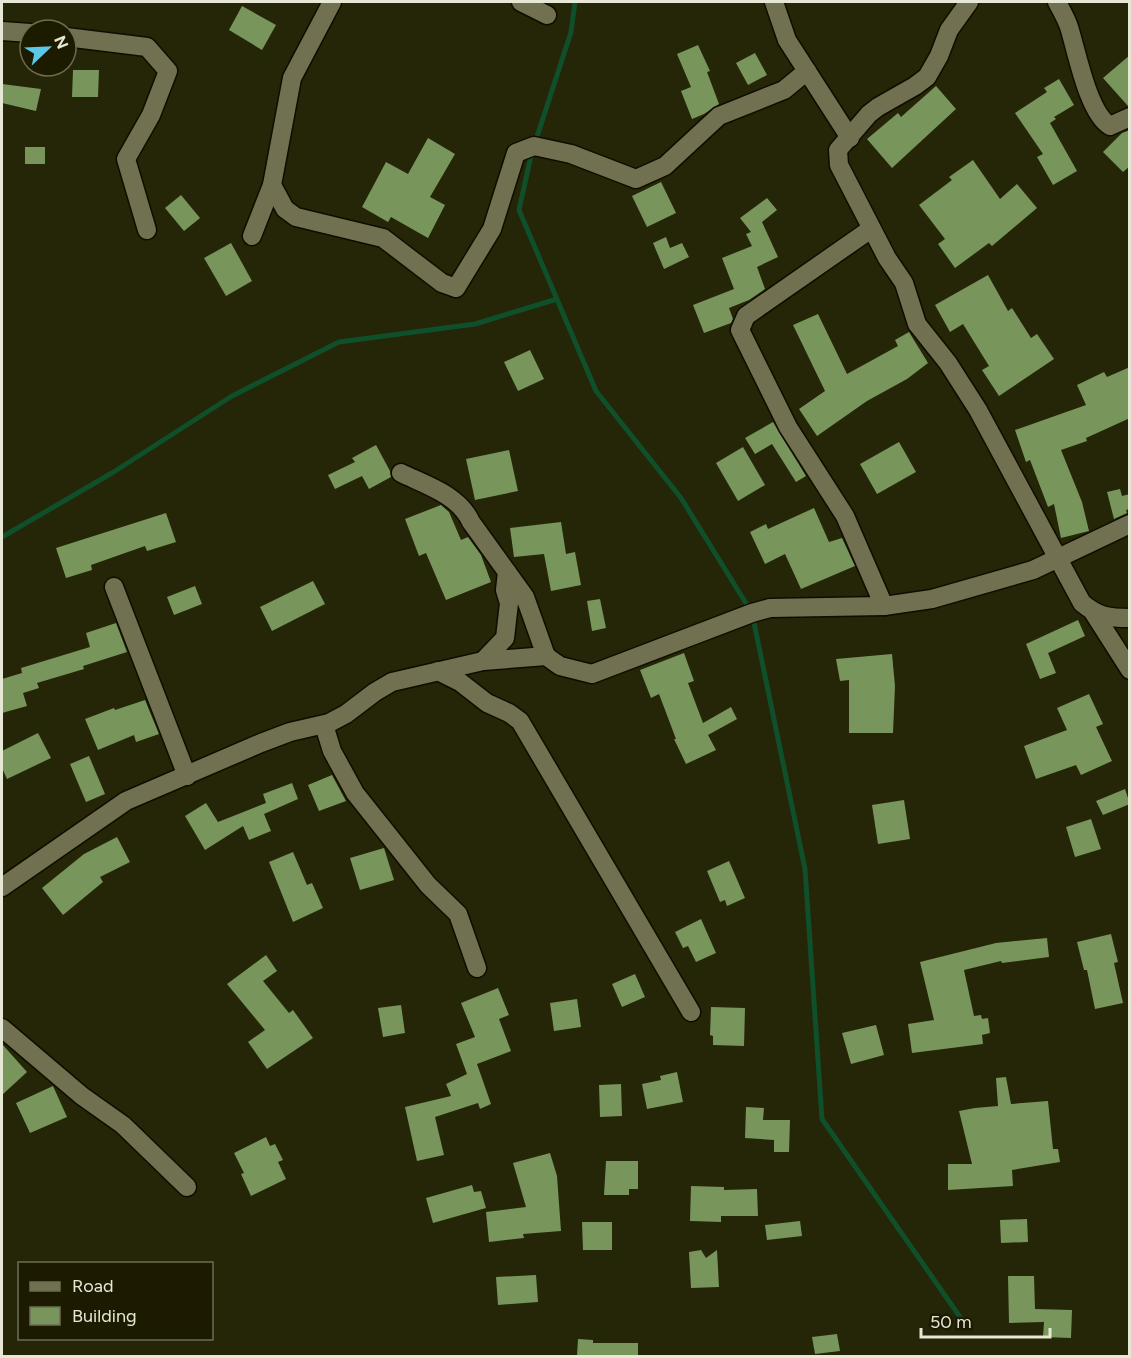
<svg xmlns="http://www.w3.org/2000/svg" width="1131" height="1358" font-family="Figtree,sans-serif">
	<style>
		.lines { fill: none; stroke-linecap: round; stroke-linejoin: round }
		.stream { stroke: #0f4f2a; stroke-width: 5 }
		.building { fill: #78965c }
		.street-casing { stroke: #0f0d00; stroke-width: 21 }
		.street { stroke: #717151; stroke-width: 18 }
	</style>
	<rect width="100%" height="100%" fill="#252507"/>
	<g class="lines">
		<g class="stream">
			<polyline points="535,143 571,32 575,2"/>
			<polyline points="532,151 519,210 596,391 681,498 752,613 805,869 822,1119 967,1327"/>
			<polyline points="2,537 112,473 232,396 339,342 475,324 557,299"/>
		</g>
	</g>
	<g class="building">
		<polygon points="242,6 276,25 262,50 229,30"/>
		<polygon points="698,45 710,71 707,72 719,104 704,114 692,119 681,91 691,87 677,54"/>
		<polygon points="755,53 767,75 748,85 736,63"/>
		<polygon points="1130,55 1130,106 1128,106 1103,78"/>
		<polygon points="73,70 99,70 98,97 72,97"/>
		<polygon points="1059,79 1074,105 1054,117 1056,119 1050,123 1077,171 1053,185 1037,157 1043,154 1015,113 1047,92 1044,88"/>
		<polygon points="2,84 41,89 36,111 2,103"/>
		<polygon points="936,86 956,109 892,168 867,139 898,113 901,117"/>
		<polygon points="1130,130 1130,166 1123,172 1103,152 1122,133"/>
		<polygon points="428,138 455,154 430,197 445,205 428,238 391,217 388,222 362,207 386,162 408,174"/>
		<rect x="25" y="147" width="20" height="17"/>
		<polygon points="973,160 1000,199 1017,184 1037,208 992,246 989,243 955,268 938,244 945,239 919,205 952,180 949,177"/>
		<polygon points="661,182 676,213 647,227 632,196"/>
		<polygon points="181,195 200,218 184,231 165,208"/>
		<polygon points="767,198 777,210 762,222 778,257 757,267 765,289 749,300 729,308 733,319 731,323 704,333 693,305 734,289 722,258 752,246 746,234 751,232 740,218"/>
		<polygon points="666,237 670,248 682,243 689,257 664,269 653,243"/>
		<polygon points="231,243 252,281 226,296 204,258"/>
		<polygon points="988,275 1008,311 1012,308 1031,338 1037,334 1054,359 999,396 982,370 989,366 963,324 950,332 935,305"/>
		<polygon points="818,314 847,374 898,346 895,340 909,332 928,363 907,379 867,401 817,436 799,409 825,391 793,325"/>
		<polygon points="530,350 544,379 518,391 504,362"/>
		<polygon points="1130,367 1130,418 1086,438 1087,441 1061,450 1082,502 1089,531 1061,538 1054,504 1048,507 1030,460 1026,462 1015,430 1086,405 1077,385 1104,372 1107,377"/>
		<polygon points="773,422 806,476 796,482 772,444 755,454 745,438"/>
		<polygon points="899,442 916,472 877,494 860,464"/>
		<polygon points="376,445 390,471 391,477 369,489 362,476 335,489 328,475 355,462 352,458"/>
		<polygon points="743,447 765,485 738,501 716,463"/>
		<polygon points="509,450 518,491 475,500 466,459"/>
		<polygon points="1120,489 1122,496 1130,494 1130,509 1126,510 1127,513 1114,519 1107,492"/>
		<polygon points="441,505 449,512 461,540 468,537 481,555 491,582 446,600 426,553 419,556 405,519"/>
		<polygon points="814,508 829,542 842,538 855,566 801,589 785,554 765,564 750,532 766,524 768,529"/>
		<polygon points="166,513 176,542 147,551 145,546 91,565 92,570 66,578 56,548"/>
		<polygon points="561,522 566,554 575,552 581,585 551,591 544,554 514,557 510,528"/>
		<polygon points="313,581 325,604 272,631 260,607"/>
		<polygon points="195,586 202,604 174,615 167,597"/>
		<polygon points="600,599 606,628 592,631 587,601"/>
		<polygon points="1078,620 1085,636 1048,653 1056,673 1040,679 1026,644"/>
		<polygon points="116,623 127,652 83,666 84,669 37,683 39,688 23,693 27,706 2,713 2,679 22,673 21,668 90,647 86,633"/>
		<polygon points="684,653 694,681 688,683 703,723 731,707 737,719 708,735 716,750 686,764 674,739 676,739 659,694 651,698 640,670"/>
		<polygon points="892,654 895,686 893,733 849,733 849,680 840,681 836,659"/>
		<polygon points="1089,694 1103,724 1096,727 1112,761 1081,775 1076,765 1036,779 1024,746 1067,730 1057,708"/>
		<polygon points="145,700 159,734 136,742 134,735 98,750 85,719 114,708 115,710"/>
		<polygon points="38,733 51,758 7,779 2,768 2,751"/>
		<polygon points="89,756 105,794 86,802 70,764"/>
		<polygon points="332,775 346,801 319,811 308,785"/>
		<polygon points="292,783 298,799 264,814 271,831 249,840 243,826 205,850 185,816 206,803 218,822 266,803 263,794"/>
		<polygon points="1125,789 1130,804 1103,815 1096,801"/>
		<polygon points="904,800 910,839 878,844 872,805"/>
		<polygon points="1091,819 1101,849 1075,857 1066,827"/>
		<polygon points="117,837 130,862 100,877 103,882 63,915 42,888 84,854"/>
		<polygon points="384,848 394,880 360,890 350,858"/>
		<polygon points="293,852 307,885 312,883 323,908 293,922 269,862"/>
		<polygon points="729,861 745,898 727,906 725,900 720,902 707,871"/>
		<polygon points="701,919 716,953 696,962 688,946 683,948 675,932"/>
		<polygon points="1111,934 1118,962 1114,963 1123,1003 1095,1009 1087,970 1084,970 1077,942"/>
		<polygon points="1047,938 1049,957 1002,963 1001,961 964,970 974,1016 981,1015 982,1019 988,1018 990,1033 982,1035 983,1044 912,1053 908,1024 934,1020 920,962 996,943"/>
		<polygon points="266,955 277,971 263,981 289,1013 293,1010 313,1038 267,1069 248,1042 265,1030 227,984"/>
		<polygon points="635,974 645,997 622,1007 612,984"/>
		<polygon points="498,988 509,1015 499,1019 511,1051 477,1064 491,1104 480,1109 478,1103 435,1117 444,1155 417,1161 405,1107 451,1096 446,1084 467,1074 456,1044 475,1037 461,1003"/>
		<polygon points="577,999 581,1027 554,1031 550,1003"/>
		<polygon points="401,1005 405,1033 383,1037 378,1008"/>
		<polygon points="711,1007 745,1008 744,1046 713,1045 713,1036 710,1035"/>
		<polygon points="876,1025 884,1055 851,1064 842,1033"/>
		<polygon points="2,1044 27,1072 2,1095"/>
		<polygon points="677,1072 683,1102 647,1109 642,1084 661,1080 660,1076"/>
		<polygon points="1006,1077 1011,1104 1048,1101 1053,1149 1058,1149 1060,1162 1012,1170 1013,1186 948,1190 948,1164 972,1164 959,1111 975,1108 998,1106 996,1078"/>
		<polygon points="621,1084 622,1116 600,1117 599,1085"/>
		<polygon points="53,1086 67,1117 30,1133 16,1103"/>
		<polygon points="746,1107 764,1108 763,1120 790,1120 789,1152 774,1152 774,1140 745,1138"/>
		<polygon points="266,1137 270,1146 275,1144 283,1160 278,1162 286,1179 251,1196 241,1174 244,1173 234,1153"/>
		<polygon points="550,1153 557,1176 561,1231 523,1234 524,1238 489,1242 486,1212 526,1207 513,1163"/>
		<polygon points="606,1161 638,1161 638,1189 629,1189 629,1195 604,1195"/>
		<polygon points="472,1185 474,1192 481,1191 486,1208 433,1223 426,1198"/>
		<polygon points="691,1186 724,1187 724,1190 757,1189 758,1216 721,1216 721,1222 690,1221"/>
		<polygon points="1027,1219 1028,1242 1001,1243 1000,1220"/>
		<polygon points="800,1221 802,1236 767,1240 765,1225"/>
		<polygon points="582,1222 612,1222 612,1250 583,1250"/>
		<polygon points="701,1250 706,1258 717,1250 719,1287 691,1288 689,1252"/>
		<polygon points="536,1275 538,1302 498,1305 496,1277"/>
		<polygon points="1008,1276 1034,1276 1035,1309 1072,1310 1071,1338 1043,1337 1044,1322 1009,1323"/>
		<polygon points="837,1334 840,1351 815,1354 812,1337"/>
		<polygon points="578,1339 593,1340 593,1343 638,1343 638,1356 577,1356"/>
	</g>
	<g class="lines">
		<defs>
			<g id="street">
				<polyline points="521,2 547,15"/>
				<polyline points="774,2 787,40 850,138"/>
				<path d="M969,2L949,30L939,56L927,77L915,86L878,107L869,114L838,150L839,165L887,258L904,283L917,324L948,363L978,410L1082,603C1099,617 1108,618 1130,618"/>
				<path d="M1057,2C1061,10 1066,18 1069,27C1077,52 1088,113 1110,126L1130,117"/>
				<polyline points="2,31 30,33"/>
				<polyline points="66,37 147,47 168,71 151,115 126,159 147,230"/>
				<polyline points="272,185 285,209 296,217 383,238 442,283 456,288 492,229 516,153 534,146 571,154 636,179 665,166 719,116 784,90 807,71"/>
				<polyline points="871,229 746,316 740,330 788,427 845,516 884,606"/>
				<polyline points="252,236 272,185 292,78 332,2"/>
				<path d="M401,473C426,485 459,495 471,522L525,597L546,656"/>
				<polyline points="114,587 187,776"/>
				<polyline points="1093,612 1130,670"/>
				<polyline points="483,661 505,638 509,603 505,590 507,572"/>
				<polyline points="438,671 460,682 487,703 509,713 520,721 691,1012"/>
				<polyline points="324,725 332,751 355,793 428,885 458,914 477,968"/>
				<polyline points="2,887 126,801 261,743 290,732 329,723 346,714 375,692 392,682 483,661 546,656 560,666 592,674 752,613 770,608 884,606 932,599 1033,570 1130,524"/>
				<polyline points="2,1028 82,1096 123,1125 187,1187"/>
			</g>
		</defs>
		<use href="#street" class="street-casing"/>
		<use href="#street" class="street"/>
	</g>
	<rect width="1131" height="1358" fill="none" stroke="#e6e7d5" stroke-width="6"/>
	<rect x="18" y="1262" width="195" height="78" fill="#1c1b00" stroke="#6d6d55" stroke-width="1.5"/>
	<rect x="30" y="1282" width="30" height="9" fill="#717151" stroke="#6d6d55" stroke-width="1.5"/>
	<text x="72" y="1292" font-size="18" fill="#e6e7d5">Road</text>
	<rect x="30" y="1307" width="30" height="18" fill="#78965c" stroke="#6d6d55" stroke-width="1.5"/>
	<text x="72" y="1322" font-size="18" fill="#e6e7d5">Building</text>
	<g transform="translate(48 48) rotate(67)"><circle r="28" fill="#1c1b00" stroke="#6d6d55" stroke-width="1.5"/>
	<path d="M0-4.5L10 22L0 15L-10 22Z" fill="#5bc8e7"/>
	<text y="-9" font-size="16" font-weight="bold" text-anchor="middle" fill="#e6e7d5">N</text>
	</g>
	<path d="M921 1328v9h129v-9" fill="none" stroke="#e6e7d5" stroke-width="3"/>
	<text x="930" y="1328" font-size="18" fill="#e6e7d5" stroke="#1c1b00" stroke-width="4.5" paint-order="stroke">50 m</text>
</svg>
